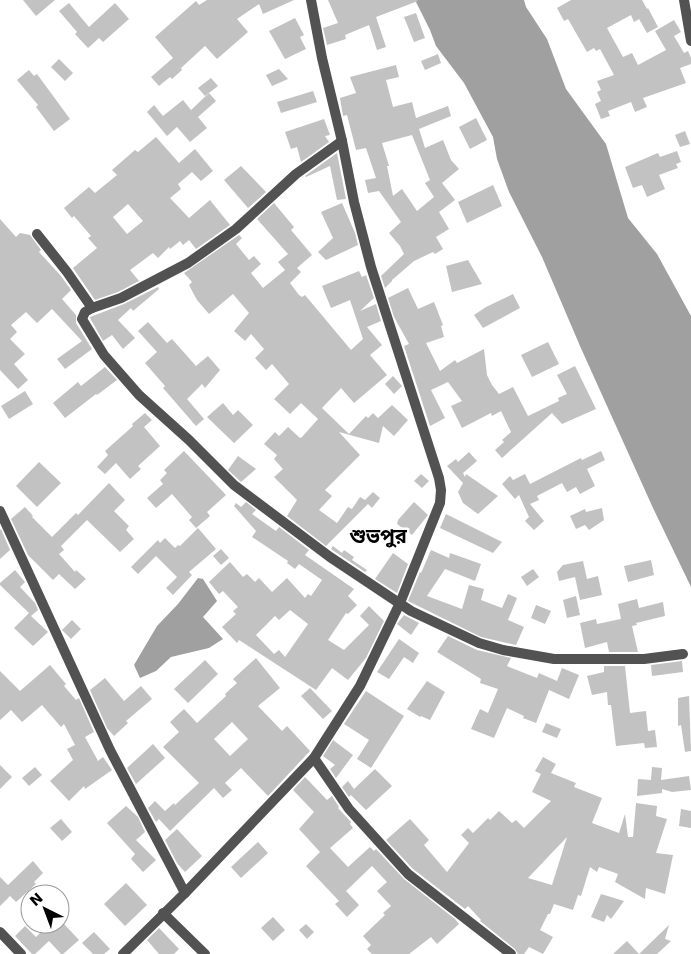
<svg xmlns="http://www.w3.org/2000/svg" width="691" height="954" font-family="'DejaVu Sans','Noto Sans Bengali',sans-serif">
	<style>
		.water { fill: #a0a0a0 }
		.building { fill: #c2c2c2; fill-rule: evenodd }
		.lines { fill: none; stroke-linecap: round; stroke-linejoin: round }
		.minor { stroke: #525252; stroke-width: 10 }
		.labels { text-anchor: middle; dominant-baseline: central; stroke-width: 5; stroke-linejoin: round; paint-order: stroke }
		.district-label { font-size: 20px; font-weight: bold; fill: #000; stroke: #fff }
	</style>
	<rect width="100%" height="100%" fill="#fff"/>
	<g class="water">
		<polygon points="415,0 524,0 526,7 547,39 566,89 606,144 628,218 657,254 691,316 691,587 653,508 580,346 542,257 509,192 497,159 493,137 464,83 436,46 430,30"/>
		<polygon points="198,578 203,579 217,601 203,617 223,639 209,648 171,657 156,671 140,678 134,665 157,626 178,604"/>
	</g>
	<g class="building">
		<polygon points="23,0 55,0 36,16"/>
		<polygon points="207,0 294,0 263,14 259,4 237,19 248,32 217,59 205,46 181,68 182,70 172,79 170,77 159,86 151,77 173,58 155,37 196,1 199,5"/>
		<polygon points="328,0 417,0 418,1 376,17 386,47 377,50 369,25 345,35 346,39 327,45 323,28 338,23"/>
		<polygon points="571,0 642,0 647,9 648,8 658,27 647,33 639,19 634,22 631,15 607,28 623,57 632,53 638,65 666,50 655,31 674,20 681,32 674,36 684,53 688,51 691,58 691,64 680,68 686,83 643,98 647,107 635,112 631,102 608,111 610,116 601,119 595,104 601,101 597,92 601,90 597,81 614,75 600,49 596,51 594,48 587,52 568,19 564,21 557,8"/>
		<polygon points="69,3 89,27 115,3 129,19 103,42 99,38 88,48 75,34 77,32 59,11"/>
		<polygon points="416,13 425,38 414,42 404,17"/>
		<polygon points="295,18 304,35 300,37 306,49 285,59 269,31"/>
		<polygon points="438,54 441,63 425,70 421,61"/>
		<polygon points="59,59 73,73 65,81 51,67"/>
		<path d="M396,65L399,77L386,80L393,107L412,102L416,118L448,106L451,116L419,129L425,148L443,140L451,160L459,169L442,183L455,200L439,212L449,229L436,237L443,249L435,254L433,252L414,261L392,280V281L385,288L381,276L404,254L400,246L389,233L401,222L379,191L368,193L365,180L376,178L366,148L356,150L347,115L343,116L340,98L356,93L350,77ZM412,135L430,180L425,183L434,197L417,211L402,189L393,196L387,166H389L382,143Z"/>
		<polygon points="279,69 288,79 272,86 266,75"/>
		<polygon points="29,70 34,76 37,74 70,119 54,131 36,107 38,105 17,80"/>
		<polygon points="211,78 218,86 205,96 198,88"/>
		<polygon points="313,91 317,102 281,113 277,102"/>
		<polygon points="209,93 216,101 198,117 207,128 190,142 177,127 167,136 147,112 154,105 163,116 183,100 191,110"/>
		<polygon points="476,118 487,140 470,149 459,127"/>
		<polygon points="324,119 330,135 325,136 329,142 301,162 297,147 291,149 285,132"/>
		<polygon points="685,131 690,144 680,147 675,135"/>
		<path d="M156,137L179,163L195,149L213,171L201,181L192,172L178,184L181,189L170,198L189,218L210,200L230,225L196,249L189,240L183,245L180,241L170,249L169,247L158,258L153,253L130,270L139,281L118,292L95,300L73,268L97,248L88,238L91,236L74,216L72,218L64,208L89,187L95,193L117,175L112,170L135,150L138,152ZM128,204L143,221L127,234L113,217Z"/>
		<polygon points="677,151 681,162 676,164 678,168 659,175 665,189 647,197 642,185 633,188 625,167 658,153 660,157"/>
		<polygon points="337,153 346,199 337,200 330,166 306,177 305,176"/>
		<polygon points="241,166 266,192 248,208 224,180"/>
		<polygon points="493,185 502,206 467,223 458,202"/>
		<polygon points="274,203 294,227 291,230 312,255 297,268 301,272 290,283 299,295 302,297 305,295 351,350 363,339 350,300 331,308 322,286 359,271 362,277 366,275 374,298 360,311 376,304 381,321 367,327 382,345 370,355 387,375 354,403 341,388 322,408 349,434 366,416 368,418 373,413 378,418 392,405 408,420 394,436 383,426 379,443 339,432 360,455 325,490 332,496 319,510 337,523 348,507 352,509 360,497 365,500 373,492 380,498 372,508 368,504 326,546 287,516 297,500 274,477 283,469 274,459 277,455 264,444 275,432 279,436 288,427 300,438 302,437 318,419 301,403 290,414 274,399 289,384 272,364 266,370 255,358 264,349 251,334 245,341 234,331 249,313 233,294 209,314 197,300 189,285 192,282 184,273 239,235 242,238 236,244 249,260 254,256 261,264 251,273 263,288 285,270 278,262 288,254 257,219"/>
		<polygon points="342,203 355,233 358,245 326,260 318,252 333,238 321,212"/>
		<polygon points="0,219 16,237 20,233 30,235 41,250 39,252 61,276 71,290 62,299 76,315 76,323 92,349 65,369 57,359 82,341 52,309 37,323 26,312 11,325 17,332 10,339 25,354 14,364 28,380 18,389 0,370"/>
		<polygon points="468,260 482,284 452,292 446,266"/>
		<polygon points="158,287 159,289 133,311 131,308 118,320 135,338 123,349 112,335 103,341 90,318 90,317 124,304"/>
		<polygon points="408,288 418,309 434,302 443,325 441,326 444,337 426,343 440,371 455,360 457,363 484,349 487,375 492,385 499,394 513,387 528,416 559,401 558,398 567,394 557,375 575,366 596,409 562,424 552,413 502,458 495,450 504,442 502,440 511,432 501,411 492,416 491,413 462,428 451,406 462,401 448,382 431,390 445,418 430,426 404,346 409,344 394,317 388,298"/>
		<polygon points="513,294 520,308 483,328 474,315 486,307"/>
		<polygon points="148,322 167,343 172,339 196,366 208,356 220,370 205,388 202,384 187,399 204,419 196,426 163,388 165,386 145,363 157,352 138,331"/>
		<polygon points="548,342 559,364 532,377 521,355"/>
		<polygon points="105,367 117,380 97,395 96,394 65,418 53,403 78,382 81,386"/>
		<polygon points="393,376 402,386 394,394 385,384"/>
		<polygon points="25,391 33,404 9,419 1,406"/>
		<polygon points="223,403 233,415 238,410 253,425 234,443 207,417"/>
		<polygon points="145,413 152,420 144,427 160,446 138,466 141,469 130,479 116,463 105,474 97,467 108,455 105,451 133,426 132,424"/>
		<polygon points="184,451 226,495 207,512 210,516 196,528 189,520 192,517 172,494 156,508 147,498 163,484 160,480 167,473 164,470"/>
		<polygon points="601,451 605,460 587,469 595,486 580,494 576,487 567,492 562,483 537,496 539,500 530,504 544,521 534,530 525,521 529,517 519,495 515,499 502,484 510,476 513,480 525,474 530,484 581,458 582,460"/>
		<polygon points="469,452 477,461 463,473 465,477 466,474 498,496 478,514 463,503 458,492 463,483 447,466 456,459 458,462"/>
		<polygon points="238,456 256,469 241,482 228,470"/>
		<polygon points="39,462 61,483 37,507 16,486"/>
		<polygon points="421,474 429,481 422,488 414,481"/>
		<polygon points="109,483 125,500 114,511 129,526 126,530 134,539 120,552 87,520 61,546 64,550 59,554 75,572 76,570 86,579 75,589 59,574 53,580 28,555 11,519 25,507 33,516 32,517 52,537 76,513 78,515"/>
		<path d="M246,502L256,510L252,514L276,531L279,527L309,550L305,555L354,589L348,596L357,605L348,614L346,613L328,640L344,650L369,625L360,616L369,606L384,621L366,658L348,680L332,668L316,690L239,640L237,643L222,627L236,614L233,611L238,607L223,591L219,594L209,582L230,562L243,577L247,574L255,582L259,578L272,592L287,578L305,598L308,594L311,596L322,580L299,564L295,569L287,563L288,561L252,537L256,531L234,506L236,503L241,507ZM290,610L308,624L285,657L279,650L274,654L256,635L275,616L279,620Z"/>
		<polygon points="414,502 428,515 412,535 397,524 398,520"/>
		<polygon points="602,508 604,520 589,530 585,525 576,529 570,516 585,509 586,512"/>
		<polygon points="446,514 502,542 493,553 440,528"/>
		<polygon points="198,528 216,549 189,572 192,575 173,595 166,588 177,577 156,556 138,574 131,567 158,540 160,543 165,538 175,548 178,545 180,546"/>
		<polygon points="1,529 10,550 0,559 0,530"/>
		<polygon points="333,546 342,553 344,550 354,557 352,560 367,570 365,572 331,549"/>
		<polygon points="221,549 229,558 221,565 213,556"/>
		<polygon points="431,550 449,558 450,553 481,564 475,581 445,569 427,596 462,609 469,585 484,589 481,600 502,608 508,594 517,598 508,620 524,627 516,645 481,637 408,601 420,572 421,573"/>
		<polygon points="393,553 408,564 397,593 375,579"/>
		<polygon points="651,560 654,575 628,582 624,566"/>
		<polygon points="583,561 587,579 598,576 602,595 580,600 575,577 559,581 557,572 563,565"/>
		<polygon points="533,569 539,577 527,586 521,577"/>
		<polygon points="15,570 25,582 20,587 35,603 38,610 31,616 48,632 33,646 14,628 29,613 0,585 0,583"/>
		<polygon points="576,596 580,615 567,618 563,600"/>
		<polygon points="637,599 639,608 663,602 665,616 636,623 637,625 632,626 638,652 609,652 607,642 585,648 580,623 596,619 597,624 621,619 618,604"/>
		<polygon points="536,605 551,611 545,624 531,618"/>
		<polygon points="404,615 419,623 411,635 397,624"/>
		<polygon points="72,620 81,629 71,639 62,630"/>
		<polygon points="448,636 477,650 511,658 507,666 537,678 539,673 557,681 562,668 579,675 569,699 549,690 536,723 523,718 524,716 507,708 494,738 471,729 480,709 488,713 498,689 480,683 481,679 437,652"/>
		<polygon points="399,639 419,653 413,663 404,657 389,679 377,672"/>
		<path d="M256,658L280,688L258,706L282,731L287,726L310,751L268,796L241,768L225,783L232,790L223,798L214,788L170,831L159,819L156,822L148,808L155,801L165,811L174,803L175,805L199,783L163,747L179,732L170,722L184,709L197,723L226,696L225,694L237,683L233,679ZM232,722L248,739L230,756L214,739Z"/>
		<polygon points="205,660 218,674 188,703 174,689"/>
		<polygon points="682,661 683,672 652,676 651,665"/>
		<polygon points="50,665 66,684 64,686 76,700 79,698 94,732 85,737 98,761 103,757 112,770 85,789 84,786 69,801 50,781 73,760 67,749 75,745 64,724 61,727 42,705 22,722 11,710 0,720 0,671 20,691"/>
		<polygon points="604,666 625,666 630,713 646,711 648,731 655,730 657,747 645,748 644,743 616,746 611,705 608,705 607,692 592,695 587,676 604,672"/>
		<polygon points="105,678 124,701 141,686 152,699 126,721 128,723 114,736 107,728 90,690"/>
		<polygon points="427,681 445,692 430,720 421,716 420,717 407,709"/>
		<polygon points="310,688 332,711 323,719 301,696"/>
		<polygon points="366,691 404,716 371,768 357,759 369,740 344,724"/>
		<polygon points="689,696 691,751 685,752 681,725 678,726 678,698"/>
		<polygon points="546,723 561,729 557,738 542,732"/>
		<polygon points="333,740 353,755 336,778 330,769 335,765 323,756"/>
		<polygon points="153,744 165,758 136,784 127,768"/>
		<path d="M543,757L556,764L551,773L576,783L574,787L602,798L592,823L619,833L625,814L628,837H633L636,803L657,806L656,816L667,819L656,853L673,855L665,894L646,888L645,899L615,882L618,874L599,867L597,872L590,867L581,896L578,895L573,910L554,904L550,914H548L540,930L553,937L543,954L529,947L524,954H518L515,949L480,921L481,920L468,906L465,909L413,869L386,840L410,819L429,840L424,845L447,872L469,843L461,835L468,828L473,833L488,818L490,820L499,811L512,823L516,820L524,828L551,801L532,792L541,774L535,771ZM567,837L552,885L528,878Z"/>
		<polygon points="0,765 12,777 0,789"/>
		<polygon points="35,767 42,775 29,786 22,778"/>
		<polygon points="652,767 662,768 661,780 689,776 691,790 672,792 662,789 662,793 637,796 638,779 651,780"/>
		<polygon points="375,769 392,786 366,810 351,795 349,797 342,787 348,781 354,789"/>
		<polygon points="305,777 327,800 332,796 339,807 338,808 351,822 350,824 353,828 330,848 348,867 370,847 374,851 376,849 404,879 455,919 459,924 437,944 431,937 409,954 372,954 367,949 371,945 363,936 385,915 383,913 391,906 377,891 387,882 372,866 346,891 359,905 347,917 335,904 339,901 306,866 320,852 299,829 314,812 293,790"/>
		<polygon points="126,806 138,817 145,832 136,840 156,860 143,872 131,859 135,854 107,823"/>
		<polygon points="681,809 691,811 691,828 679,826"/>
		<polygon points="61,819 72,832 62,841 50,828"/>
		<polygon points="177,829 202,856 185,872 177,863 165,840"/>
		<polygon points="258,842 268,853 241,878 231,867"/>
		<polygon points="33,861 43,873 34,882 36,884 16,902 10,896 0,906 0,877 8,885"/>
		<polygon points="126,883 147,905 125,926 104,904"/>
		<polygon points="601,894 624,901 611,919 607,915 604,922 591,917"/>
		<polygon points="273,917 285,930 273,941 261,928"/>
		<polygon points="49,924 64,924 79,940 63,954 61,954 49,941 35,954 32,954 15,936 25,926 36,937"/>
		<polygon points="306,924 314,932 307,939 299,930"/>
		<polygon points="669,925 665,939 671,941 657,954 639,954"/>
		<polygon points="159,928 179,949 174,954 159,954 147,940"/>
		<polygon points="94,932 110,949 104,954 93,954 82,943"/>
		<polygon points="627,941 639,954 613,954"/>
	</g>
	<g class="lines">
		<g class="minor">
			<polyline points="684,0 691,41"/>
			<polyline points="37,234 67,272 92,308 85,312 82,319 104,355 139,395 189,440 234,485 330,557 411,611 479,643 503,650 554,659 644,659 683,654"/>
			<polyline points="92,308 121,298 188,263 236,229 296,174 342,141"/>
			<polyline points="0,511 110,750 185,893"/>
			<polyline points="314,758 349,809 408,874 511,954"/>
			<polyline points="163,913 205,954"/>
			<polyline points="0,932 21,954"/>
			<polyline points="123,954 185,893 314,758 360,686 400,603 440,503 441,490 439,478 371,267 354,202 342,141 322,58 311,0"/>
		</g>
	</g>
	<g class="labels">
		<g class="district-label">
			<text x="378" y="536">শুভপুর</text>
		</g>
	</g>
	<g transform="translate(45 909) rotate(318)"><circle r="24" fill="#ffffff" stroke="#999999"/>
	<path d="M0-4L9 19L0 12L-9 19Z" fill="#000000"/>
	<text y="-8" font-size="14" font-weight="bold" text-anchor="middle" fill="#000000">N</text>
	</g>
</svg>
